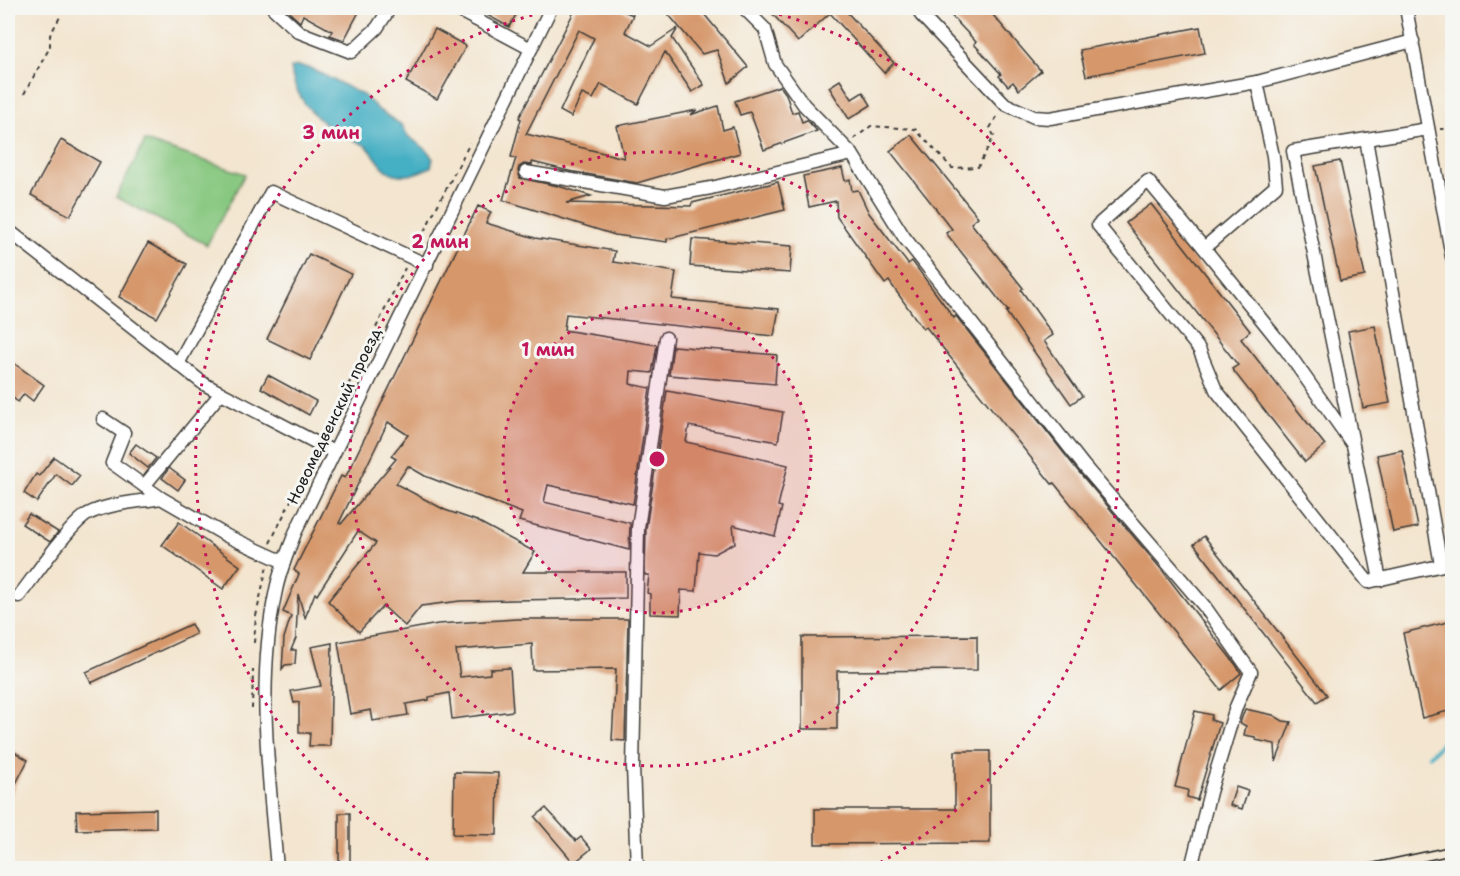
<svg xmlns="http://www.w3.org/2000/svg" width="1460" height="876" font-family="'Shantell Sans',sans-serif">
	<style>
		.green { fill: #86c77f; stroke: #51724e; stroke-width: 1.5 }
		.water { fill: #45afc3; stroke: #306670; stroke-width: 1.5 }
		.lines { fill: none; stroke-linecap: round; stroke-linejoin: round }
		.stream { stroke: #45afc3; stroke-width: 4 }
		.building { fill: #d6976b; fill-rule: evenodd }
		.minor-casing { stroke: #3c3a37; stroke-width: 15 }
		.path { stroke: #3c3a37; stroke-width: 2; stroke-dasharray: 4.5 4.5; stroke-linecap: butt }
		.minor { stroke: #fff; stroke-width: 12 }
		.tram { stroke: #1c1c1c; stroke-width: 1.5 }
		.ring { fill: none; stroke: #c2185b; stroke-width: 3; stroke-dasharray: 3 6 }
		.labels { text-anchor: middle; dominant-baseline: central; stroke-width: 6; stroke-linejoin: round; paint-order: stroke }
		.street-label { font-size: 16px; fill: #1c1c1c; stroke: #f6f6f2 }
		.centre { fill: #c2185b; stroke: #f6f6f2; stroke-width: 3 }
		.ring-label { font-size: 18px; text-anchor: middle; font-weight: bold; fill: #c2185b; stroke: #f6f6f2; stroke-width: 6; stroke-linejoin: round; paint-order: stroke }
	</style>
	<rect width="100%" height="100%" fill="#f6f6f2"/>
	<filter id="ink" filterUnits="userSpaceOnUse"><feTurbulence type="fractalNoise" baseFrequency=".0167" numOctaves="2"/><feDisplacementMap in="SourceGraphic" scale="12" xChannelSelector="R" yChannelSelector="G"/><feConvolveMatrix kernelMatrix="1 2 1 2 8 2 1 2 1" color-interpolation-filters="sRGB"/></filter>
	<filter id="wash" filterUnits="userSpaceOnUse"><feTurbulence type="fractalNoise" baseFrequency=".008" numOctaves="4" result="noise"/><feDisplacementMap in="SourceGraphic" scale="24" xChannelSelector="R" yChannelSelector="G"/><feGaussianBlur stdDeviation="1.35" result="paint"/><feColorMatrix in="noise" values="0 0 0 0 0 0 0 0 0 0 0 0 0 0 0 0 0 1.4 0 .05"/><feComposite in="paint" operator="in"/></filter>
	<g filter="url(#wash)">
		<rect width="100%" height="100%" fill="#f3e5cf"/>
		<polygon class="green" points="145,141 245,174 207,245 116,197"/>
		<path class="water" d="M297,66L310,68L363,95L380,111L402,125L408,136L427,150L433,159L431,167C419,172 408,178 395,174C382,171 377,157 368,148C361,141 348,139 339,134C315,119 294,98 291,68Z"/>
		<g class="lines">
			<polyline class="stream" points="1429,756 1452,733"/>
		</g>
		<g id="blocks">
			<g class="building">
				<polygon points="289,8 361,8 344,40 330,35 332,31 303,15 300,22 290,13 292,9"/>
				<polygon points="491,8 520,8 509,27 487,15"/>
				<polygon points="576,8 616,8 633,15 625,32 651,46 678,28 672,38 704,85 692,92 665,52 638,104 601,84 593,99 582,94 571,117 560,111 594,38 579,30 526,134 624,158 617,126 697,110 690,115 718,106 723,130 733,127 740,153 637,183 569,171 532,162 532,165 524,164 519,167 518,171 520,178 558,186 591,196 566,203 691,206 692,203 778,182 785,210 667,239 667,242 615,235 503,200 516,158 511,157 521,119 519,118"/>
				<polygon points="663,8 699,8 748,67 729,83 717,50 702,54"/>
				<polygon points="767,8 843,8 894,63 884,73 830,13 798,42"/>
				<polygon points="944,8 987,8 1041,71 1019,90 1013,82 1008,86 999,76 1001,74 974,44 976,42"/>
				<polygon points="1200,27 1205,53 1086,76 1080,50"/>
				<polygon points="435,29 466,46 437,99 406,82"/>
				<polygon points="840,80 852,99 863,92 871,105 849,119 829,87"/>
				<polygon points="780,86 786,94 792,113 798,111 802,122 807,120 817,131 764,150 750,112 740,115 735,101"/>
				<polygon points="911,135 978,217 971,223 1023,288 1021,290 1053,335 1044,341 1082,396 1071,404 1006,312 1008,311 946,233 952,229 890,151"/>
				<polygon points="61,140 100,162 70,216 31,195"/>
				<polygon points="1340,161 1365,276 1340,281 1315,166"/>
				<polygon points="842,168 845,181 850,179 852,191 858,190 869,213 908,264 912,261 954,318 956,316 1078,471 1162,570 1236,665 1241,673 1221,690 1054,483 1052,484 926,327 923,329 889,281 885,284 837,217 836,201 809,207 803,176"/>
				<polygon points="1151,204 1250,331 1241,339 1325,445 1305,462 1232,369 1238,365 1126,223"/>
				<path d="M478,206L491,212L486,223L535,238L615,251L613,262L676,272L672,299L779,309L774,336L566,314L564,330L657,345L652,373L631,371L630,384L650,388L633,504L548,485L544,502L630,523L629,550L519,521L522,513L425,476L408,466L396,484L445,510L477,521L535,552L523,572H626V598L460,601L421,606L405,626L383,606L359,632L328,601L376,543L358,531L317,595L315,593L305,618L298,594L296,638L291,650H296L295,664L285,665L282,669L284,638L291,616L283,612L299,574L294,570L341,476L345,478ZM388,422L408,435L391,456L396,459L341,524L339,523Z"/>
				<polygon points="692,239 792,246 790,273 690,266"/>
				<polygon points="148,243 187,264 157,318 119,297"/>
				<polygon points="309,254 351,274 310,360 267,339"/>
				<polygon points="1375,326 1390,403 1363,408 1348,331"/>
				<polygon points="673,346 777,355 775,384 669,375"/>
				<polygon points="8,359 44,385 33,401 24,394 18,402 8,394"/>
				<polygon points="268,375 316,401 309,415 261,388"/>
				<polygon points="667,391 783,412 778,442 689,426 686,442 788,465 778,506 782,507 775,536 733,525 735,543 714,554 699,552 696,591 681,590 680,615 650,614 650,594 647,593 649,575 645,575 646,529"/>
				<polygon points="136,444 156,458 148,468 129,453"/>
				<polygon points="1402,450 1418,527 1393,532 1377,455"/>
				<polygon points="54,457 80,476 72,486 56,474 37,502 24,493 36,474 39,476"/>
				<polygon points="169,468 185,480 178,490 162,478"/>
				<polygon points="29,514 58,532 50,542 22,524"/>
				<polygon points="179,522 240,566 223,589 162,545"/>
				<polygon points="1204,536 1327,695 1317,702 1194,544"/>
				<polygon points="517,619 628,619 625,741 612,740 616,669 533,670 532,644 456,650 460,677 490,674 490,669 510,668 513,711 452,719 449,693 429,697 429,700 406,704 408,715 373,721 371,710 350,714 338,642 438,624"/>
				<polygon points="1452,621 1452,710 1422,718 1403,633"/>
				<polygon points="191,624 196,634 91,683 86,672"/>
				<polygon points="977,636 977,670 837,671 837,729 802,729 802,637"/>
				<polygon points="332,643 330,746 309,746 310,733 299,733 299,702 294,703 291,691 321,686 311,647"/>
				<polygon points="1245,709 1273,715 1283,721 1291,722 1276,762 1275,744 1256,740 1255,737 1244,735 1246,726 1240,723"/>
				<polygon points="1195,711 1212,715 1211,720 1220,723 1197,800 1187,797 1188,790 1175,787"/>
				<polygon points="8,748 28,760 8,799"/>
				<polygon points="955,751 990,751 990,843 815,844 815,809 955,809"/>
				<polygon points="454,772 498,773 497,835 453,834"/>
				<polygon points="1236,787 1248,791 1242,809 1230,805"/>
				<polygon points="546,808 576,841 581,837 591,849 574,863 535,817"/>
				<polygon points="156,809 156,828 77,830 76,811"/>
				<rect x="339" y="813" width="11" height="49"/>
			</g>
		</g>
	</g>
	<g filter="url(#ink)">
		<use href="#blocks" fill-opacity="0" stroke="#3c3a37" stroke-width="1.5"/>
		<g class="lines">
			<defs>
				<g id="minor">
					<polyline points="273,8 299,32 351,52 377,28 390,8"/>
					<polyline points="454,8 531,49"/>
					<polyline points="744,8 765,29 775,64 804,105 852,154 904,237 1084,466 1205,607 1251,672 1236,707 1210,792 1191,868"/>
					<polyline points="919,8 921,15 1005,104 1034,117 1050,118 1257,82 1413,41"/>
					<polyline points="1406,8 1452,257"/>
					<polyline points="475,19 481,8"/>
					<polyline points="1257,82 1273,156 1276,186 1204,248 1286,350 1353,445 1380,580"/>
					<polyline points="1366,139 1441,565"/>
					<polyline points="526,172 665,196 711,188 852,154"/>
					<polyline points="8,230 204,384 334,452"/>
					<polyline points="1204,248 1148,181 1098,225 1199,349 1216,390 1368,582 1452,563"/>
					<polyline points="178,364 271,192 427,265"/>
					<polyline points="103,419 124,433 112,463 161,498"/>
					<polyline points="1352,439 1293,151 1428,129"/>
					<polyline points="144,486 221,393"/>
					<path d="M19,596C34,577 70,524 88,514C110,503 138,502 161,498L227,536L284,562"/>
					<path d="M277,868C269,776 256,682 276,590C280,570 288,552 295,533L551,8"/>
					<polyline points="637,868 633,767 638,528 666,338"/>
				</g>
			</defs>
			<use href="#minor" class="minor-casing"/>
			<g class="path">
				<polyline points="24,94 50,47 50,35 65,8"/>
				<polyline points="1440,129 1452,129"/>
				<polyline points="854,139 871,126 915,129 952,168 978,167 994,136 990,128 998,115"/>
				<polyline points="416,247 470,143"/>
				<polyline points="325,433 405,268"/>
				<polyline points="270,543 314,454"/>
				<polyline points="254,643 256,616 267,566"/>
				<polyline points="252,709 253,670"/>
			</g>
			<use href="#minor" class="minor"/>
			<g class="tram">
				<polyline points="1350,868 1452,846"/>
				<polyline points="1392,868 1452,855"/>
			</g>
		</g>
	</g>
	<circle cx="657" cy="459" r="154" fill="#c2185b" fill-opacity=".12"/>
	<g class="ring">
		<circle cx="657" cy="459" r="154"/>
		<circle cx="657" cy="459" r="307"/>
		<path d="M444 868A461 461 0 0 1 561 8M753 8A461 461 0 0 1 870 868"/>
	</g>
	<g class="labels">
		<g class="street-label">
			<text transform="translate(334 416) rotate(-64)">Новомедвенский проезд</text>
		</g>
	</g>
	<circle cx="657" cy="459" r="9" class="centre"/>
	<g class="ring-label">
		<text x="331" y="139">3 мин</text>
		<text x="440" y="248">2 мин</text>
		<text x="548" y="356">1 мин</text>
	</g>
	<rect width="1460" height="876" fill="none" stroke="#f6f6f2" stroke-width="30"/>
</svg>
